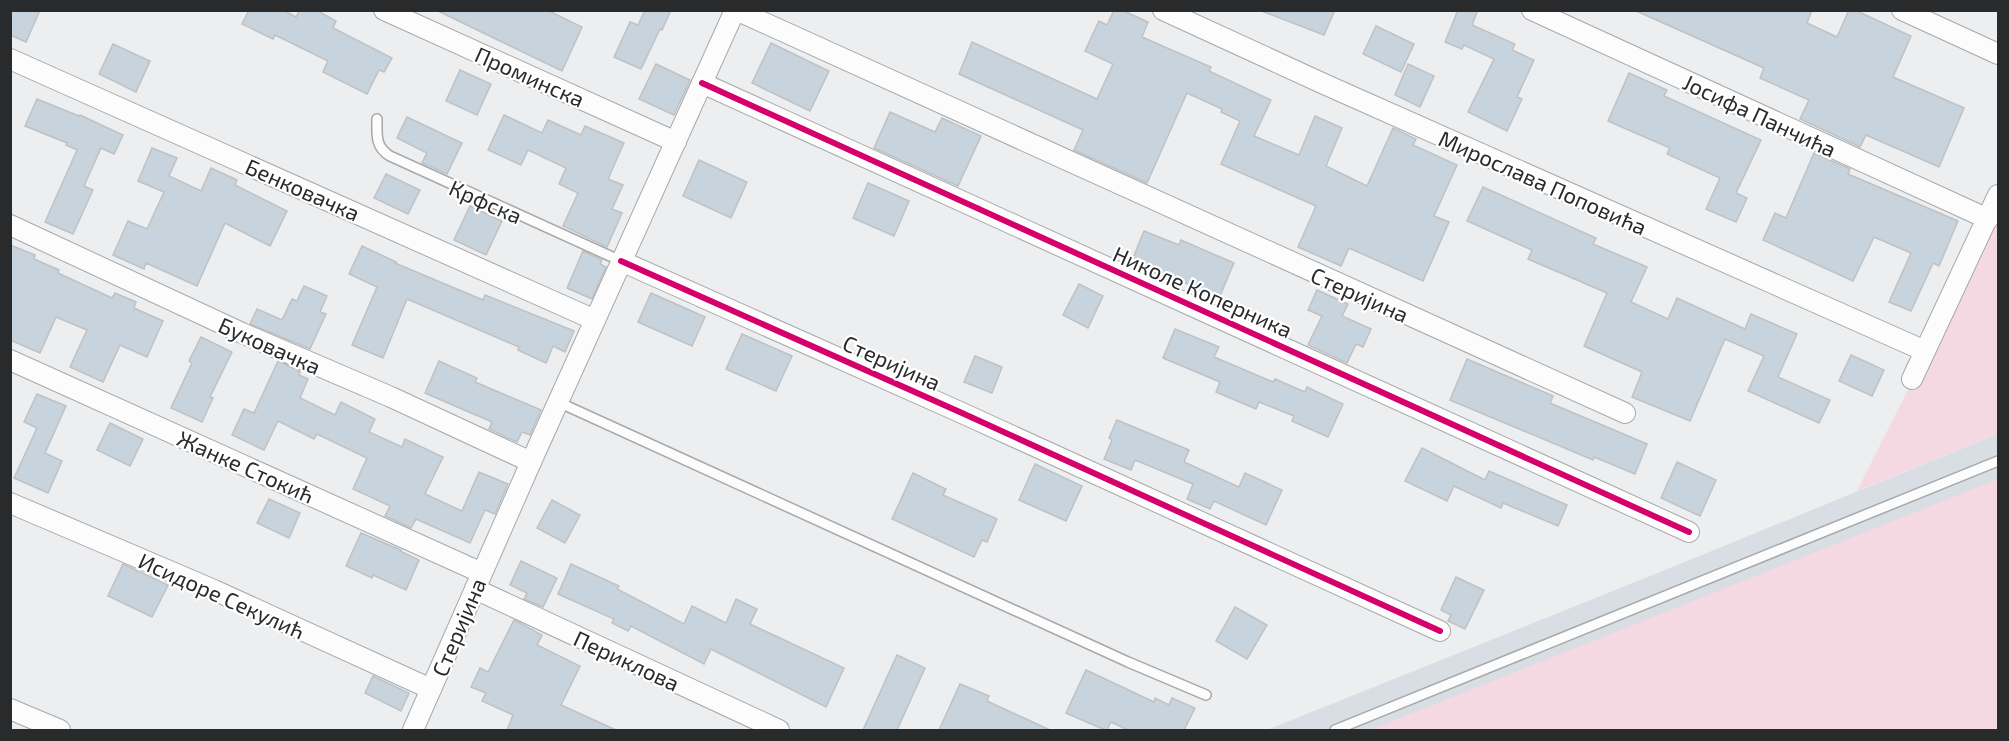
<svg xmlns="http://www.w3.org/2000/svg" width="2009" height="741" font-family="'Exo 2',sans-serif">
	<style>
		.built { fill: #d8dee3 }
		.green { fill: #f4d9e2 }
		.building { fill: #c7d4dd; stroke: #c0c1c3; stroke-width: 1.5 }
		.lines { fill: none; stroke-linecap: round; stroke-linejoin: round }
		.service-casing { stroke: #a7a8a9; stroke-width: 12 }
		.minor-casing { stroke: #a7a8a9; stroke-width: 22 }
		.service { stroke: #fcfcfd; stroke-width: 9 }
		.minor { stroke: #fcfcfd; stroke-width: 20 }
		.cycleway-casing { stroke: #fff; stroke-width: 10 }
		.cycleway { stroke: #d6006c; stroke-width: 6 }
		.labels { text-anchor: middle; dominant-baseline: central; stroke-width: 4.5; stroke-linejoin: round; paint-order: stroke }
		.street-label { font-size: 22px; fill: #292a2b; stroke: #fff }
	</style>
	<rect width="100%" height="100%" fill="#eceef0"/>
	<polygon class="built" points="1998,434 1998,730 1267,730 1675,566"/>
	<g class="green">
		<polygon points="1998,211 1998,434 1857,491"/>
		<polygon points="1998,479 1998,730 1370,730"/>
	</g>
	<g class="building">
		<polygon points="10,10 40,10 26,42 10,35"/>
		<polygon points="249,10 283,10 296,17 300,10 316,10 336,21 333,28 392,58 384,72 379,70 367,94 323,72 328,61 275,35 273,39 242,24"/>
		<polygon points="436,10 547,10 582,27 562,71"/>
		<polygon points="645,10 671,10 662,30 660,29 641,69 614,57 630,22 638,25"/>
		<polygon points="1114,10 1122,10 1148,22 1142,37 1211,67 1209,71 1271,100 1254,136 1299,155 1315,116 1342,128 1326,166 1367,186 1393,128 1416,139 1413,145 1457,165 1434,216 1449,222 1423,281 1349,248 1341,266 1298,247 1316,206 1221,164 1240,121 1221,112 1222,109 1187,93 1147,183 1074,150 1083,130 959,74 972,42 1097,99 1113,64 1085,51 1099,21 1107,25"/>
		<polygon points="1265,10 1335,10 1324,35 1264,12"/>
		<polygon points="1458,10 1478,10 1472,25 1515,44 1512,50 1534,60 1517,97 1522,99 1507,131 1468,112 1494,59 1464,45 1462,49 1445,42"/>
		<polygon points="1634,10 1812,10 1807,23 1837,37 1849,10 1855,10 1911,36 1893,77 1964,108 1939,167 1866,135 1860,147 1800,119 1809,100 1760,78 1764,68"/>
		<polygon points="1376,26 1414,44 1401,72 1363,54"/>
		<polygon points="771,43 829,71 810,111 752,83"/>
		<polygon points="113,44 150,61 136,92 99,74"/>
		<polygon points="656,64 690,80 674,115 639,99"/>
		<polygon points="1408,64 1434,76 1420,107 1395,95"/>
		<polygon points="460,70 491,84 477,115 446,101"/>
		<polygon points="1629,73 1667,90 1664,96 1761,140 1736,193 1747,198 1736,222 1706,209 1720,178 1667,154 1670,148 1608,121"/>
		<polygon points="37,99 79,116 80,115 123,135 114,154 101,148 84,186 93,190 73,234 45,222 77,150 66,145 67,143 25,126"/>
		<polygon points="890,112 935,132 942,118 981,136 958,186 874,148"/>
		<polygon points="504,115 542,133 548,120 581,135 585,126 624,143 608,179 623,185 612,209 622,213 607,247 563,226 578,193 559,184 566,168 528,150 521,165 488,150"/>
		<polygon points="407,117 462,143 447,174 422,163 427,153 397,138"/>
		<polygon points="152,148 177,158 169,176 201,191 211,168 237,180 235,185 287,211 270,246 225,223 197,286 146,263 144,269 113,255 128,221 147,229 164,192 138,181"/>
		<polygon points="1814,153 1850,169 1848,174 1958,221 1939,266 1933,263 1911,311 1889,302 1911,253 1874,237 1853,281 1763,240 1775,213 1786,218"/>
		<polygon points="699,160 747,182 731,218 683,196"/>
		<polygon points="386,174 420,190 408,214 374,198"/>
		<polygon points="868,183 909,201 894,236 853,218"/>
		<polygon points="1483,187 1596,238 1593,244 1647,267 1631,302 1668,319 1677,298 1745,329 1751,314 1797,334 1778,377 1830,400 1819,423 1748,391 1764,356 1725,339 1690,421 1632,397 1642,372 1584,346 1607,293 1528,259 1532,250 1467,221"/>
		<polygon points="470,206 502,221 486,255 454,240"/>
		<polygon points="1144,231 1179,245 1181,240 1234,263 1219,298 1161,272 1160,275 1131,263"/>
		<polygon points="10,245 35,255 34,259 59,270 58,273 112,298 115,293 136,302 134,308 163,321 147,357 120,345 103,382 70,367 87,330 56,317 40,353 10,340"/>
		<polygon points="362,246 396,262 395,263 483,300 485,295 574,331 565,352 553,346 546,363 518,350 519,347 407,299 383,358 352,345 377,287 349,274"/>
		<polygon points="583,251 602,260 600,264 606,267 592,299 567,288"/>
		<polygon points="1079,284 1103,296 1088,328 1063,315"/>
		<polygon points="304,286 327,296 320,312 326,314 310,349 250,324 257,309 282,320 292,299 297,301"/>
		<polygon points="1317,290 1348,304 1342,316 1371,329 1363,347 1356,344 1347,363 1308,345 1322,316 1308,310"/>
		<polygon points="651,293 705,317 692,346 638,322"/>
		<polygon points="1175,329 1219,347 1214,357 1273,382 1275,379 1305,392 1307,387 1343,404 1328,437 1292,421 1294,416 1259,402 1256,409 1216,392 1220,382 1163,358"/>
		<polygon points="742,334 792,356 776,391 726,369"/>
		<polygon points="201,337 232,352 210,397 213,398 202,422 171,408 192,363 189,361"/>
		<polygon points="1851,355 1884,370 1872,396 1839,381"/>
		<polygon points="975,356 1002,367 992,393 964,382"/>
		<polygon points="1467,359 1553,396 1550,403 1647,444 1635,474 1594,457 1593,460 1450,400"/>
		<polygon points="278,361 300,371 299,375 308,379 300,398 335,415 341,402 375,419 369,432 402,447 405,439 443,457 425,494 462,511 479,472 508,484 495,514 485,510 470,543 416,519 411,528 385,516 390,506 353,489 367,458 317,434 314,439 278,421 264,450 232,435 244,409 254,413"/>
		<polygon points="439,361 477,378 475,382 541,410 530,435 522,432 517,442 489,429 492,422 425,393"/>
		<polygon points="37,394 66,406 45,453 62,461 48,493 14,478 37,428 24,422"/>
		<polygon points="1117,420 1189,450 1184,462 1239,487 1245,473 1282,490 1266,525 1214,501 1210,509 1187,499 1193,484 1135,460 1131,470 1104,459 1112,440 1109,438"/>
		<polygon points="110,423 143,439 130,466 97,450"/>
		<polygon points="1422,448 1485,480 1489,471 1567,505 1558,526 1503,503 1501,508 1454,486 1447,501 1405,481"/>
		<polygon points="1677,462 1716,480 1700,516 1661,498"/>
		<polygon points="1035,464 1082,486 1066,521 1019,500"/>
		<polygon points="913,473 946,489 943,495 997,519 987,542 982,540 974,557 892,519"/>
		<polygon points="269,499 300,513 289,538 257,523"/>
		<polygon points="552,500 580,515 565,543 537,528"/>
		<polygon points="361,533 401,550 400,551 419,560 406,590 373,575 372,578 346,566"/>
		<polygon points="521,561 557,578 543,607 524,599 527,593 510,585"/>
		<polygon points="123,564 168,585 152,617 108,596"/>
		<polygon points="571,564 619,586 617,589 684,624 692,606 726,623 736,599 757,609 750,624 844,668 826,707 711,649 704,664 631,626 628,631 612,623 614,619 558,594"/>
		<polygon points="1456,577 1484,590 1465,629 1448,621 1451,615 1441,610"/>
		<polygon points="1235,607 1267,625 1247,659 1216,641"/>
		<polygon points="514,620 542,635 537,645 580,666 561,705 616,730 507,730 513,715 482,701 486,693 471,687 480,668 488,672"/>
		<polygon points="897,655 925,668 897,730 863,730"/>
		<polygon points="1086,670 1154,702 1155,698 1169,705 1172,698 1195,708 1184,730 1128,730 1111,722 1107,730 1105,730 1066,713"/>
		<polygon points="373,676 409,693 401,711 365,693"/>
		<polygon points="960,684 989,696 987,701 1050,730 939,730"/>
	</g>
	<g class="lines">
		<defs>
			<g id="service">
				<path d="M377,119C377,135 375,147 390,156L621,261"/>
				<polyline points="558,402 1128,662 1206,695"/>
				<polyline points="1335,730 1998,461"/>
			</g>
			<g id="minor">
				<polyline points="384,10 676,142"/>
				<polyline points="736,10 1625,413"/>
				<polyline points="1163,10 1324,84 1925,351"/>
				<polyline points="1532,10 1988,219"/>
				<polyline points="1902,10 1998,54"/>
				<polyline points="10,59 595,320"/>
				<polyline points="702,83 1689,532"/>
				<polyline points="10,225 242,333 391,397 531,462"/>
				<polyline points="621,261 962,413 1440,631"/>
				<polyline points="10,360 482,573"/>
				<polyline points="1912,379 1998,195"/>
				<polyline points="10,503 214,590 431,689"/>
				<polyline points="475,589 779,730"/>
				<polyline points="10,709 60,730"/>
				<polyline points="413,730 531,462 735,10"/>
			</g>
		</defs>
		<use href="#service" class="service-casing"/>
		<use href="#minor" class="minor-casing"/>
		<use href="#service" class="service"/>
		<use href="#minor" class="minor"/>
		<defs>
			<g id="cycleway">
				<polyline points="702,83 1689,532"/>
				<polyline points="621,261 962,413 1440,631"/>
			</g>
		</defs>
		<use href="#cycleway" class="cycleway-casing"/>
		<use href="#cycleway" class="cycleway"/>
	</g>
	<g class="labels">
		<g class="street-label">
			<text transform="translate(530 76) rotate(24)">Проминска</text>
			<text transform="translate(1760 115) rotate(25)">Јосифа Панчића</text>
			<text transform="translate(1543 182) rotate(24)">Мирослава Поповића</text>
			<text transform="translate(303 189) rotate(24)">Бенковачка</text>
			<text transform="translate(486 201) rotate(24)">Крфска</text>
			<text transform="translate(1203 291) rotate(24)">Николе Коперника</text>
			<text transform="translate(1360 294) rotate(24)">Стеријина</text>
			<text transform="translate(270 345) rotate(24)">Буковачка</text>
			<text transform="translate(892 362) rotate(24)">Стеријина</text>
			<text transform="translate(246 466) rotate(24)">Жанке Стокић</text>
			<text transform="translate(222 595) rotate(24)">Исидоре Секулић</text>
			<text transform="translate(458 627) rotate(-67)">Стеријина</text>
			<text transform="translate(627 660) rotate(25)">Периклова</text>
		</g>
	</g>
	<rect width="2009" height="741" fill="none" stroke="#292a2b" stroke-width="24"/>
</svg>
